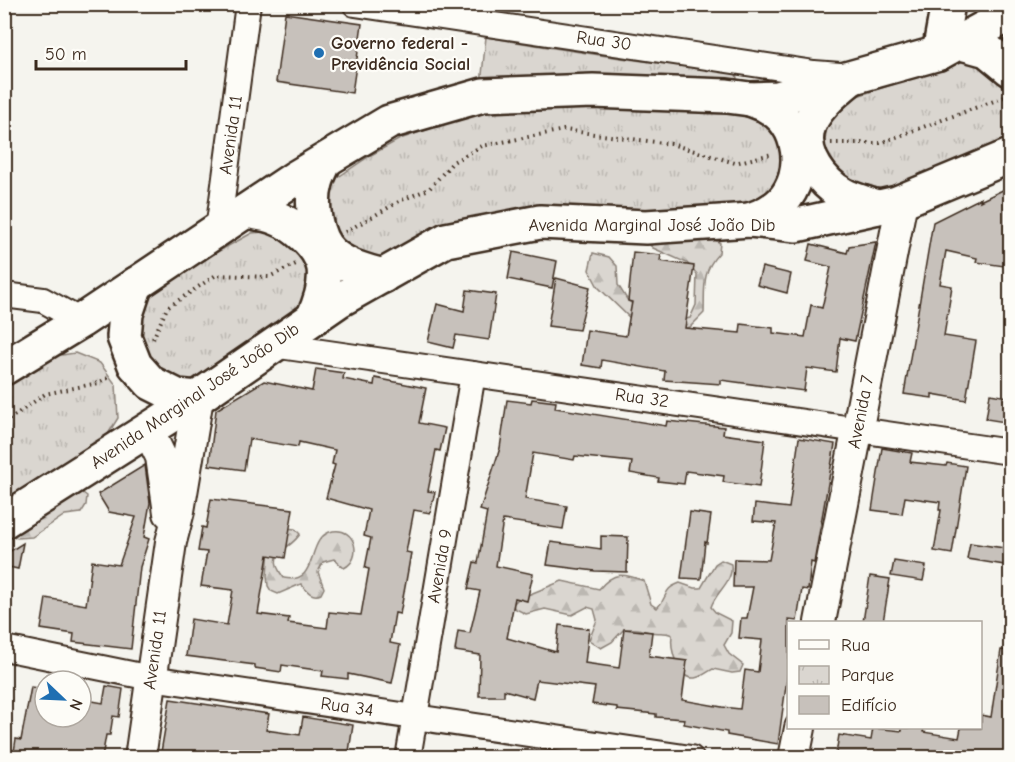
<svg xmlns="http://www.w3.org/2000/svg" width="1015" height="762" font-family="'Comic Neue',sans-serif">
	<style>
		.forest { fill: url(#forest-firs); stroke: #8a8077; stroke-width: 1.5 }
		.park { fill: url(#park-tufts); stroke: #8a8077; stroke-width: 1.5 }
		.building { fill: #c7c1bb; stroke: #3b2a1e; stroke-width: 1.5 }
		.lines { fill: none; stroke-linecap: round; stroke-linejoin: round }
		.minor-casing { stroke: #3b2a1e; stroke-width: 28 }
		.tertiary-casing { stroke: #3b2a1e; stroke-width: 34 }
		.secondary-casing { stroke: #3b2a1e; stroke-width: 38 }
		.path { stroke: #3b2a1e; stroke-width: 4; stroke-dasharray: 1.5 4.5; stroke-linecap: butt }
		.minor { stroke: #fdfcf7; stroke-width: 24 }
		.tertiary { stroke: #fdfcf7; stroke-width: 30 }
		.secondary { stroke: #fdfcf7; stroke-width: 33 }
		.poi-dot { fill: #1f6fb2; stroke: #fdfcf7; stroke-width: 2 }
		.labels { text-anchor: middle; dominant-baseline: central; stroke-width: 4.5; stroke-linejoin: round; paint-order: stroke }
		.street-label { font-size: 18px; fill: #3b2a1e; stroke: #fdfcf7 }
		.poi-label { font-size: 18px; font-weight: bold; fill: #3b2a1e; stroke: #fdfcf7; text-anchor: start }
	</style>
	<defs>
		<pattern id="forest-firs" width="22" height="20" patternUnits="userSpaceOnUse" patternTransform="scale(1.5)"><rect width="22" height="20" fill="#dad6d0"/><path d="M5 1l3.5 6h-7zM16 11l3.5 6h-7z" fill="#bcb8b2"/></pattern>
		<pattern id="park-tufts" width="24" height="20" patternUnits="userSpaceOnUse" patternTransform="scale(1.5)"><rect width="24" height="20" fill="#dad6d0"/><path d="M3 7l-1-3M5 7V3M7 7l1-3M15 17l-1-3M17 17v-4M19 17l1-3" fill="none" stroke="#bcb8b2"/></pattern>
	</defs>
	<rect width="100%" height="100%" fill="#f5f4ee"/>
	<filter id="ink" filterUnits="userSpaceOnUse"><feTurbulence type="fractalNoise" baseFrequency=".0167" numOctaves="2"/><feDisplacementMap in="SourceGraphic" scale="12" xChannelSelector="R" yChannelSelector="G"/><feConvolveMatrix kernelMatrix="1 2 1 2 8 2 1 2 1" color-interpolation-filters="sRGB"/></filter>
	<g filter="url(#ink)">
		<g class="forest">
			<path d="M706,234L720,243L719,253C701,272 705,288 704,313L690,327L677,331L630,318L598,287L589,270L593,253L609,257L617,266L618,285L628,301L655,318L674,322L690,318L696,305L697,274L687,263L653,248L645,240Z"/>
			<polygon points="79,490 87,496 86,505 81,513 65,515 32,537 17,538 9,534"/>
			<path d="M286,528L295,529L300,534C290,551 263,551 284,578C321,585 304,537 333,531C356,527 363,559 344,568L334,559L323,562L318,572L324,588L321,594C312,598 307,591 301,584L278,594L271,591L268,586L267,576L269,547Z"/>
			<path d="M721,560L731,564C734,582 716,591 711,607L716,613L732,621L731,633L724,645L729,654L743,665L740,672L732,673L713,669C707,672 702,677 695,678C677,680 670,648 672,635C664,631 658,634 650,632C639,629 636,628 624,629L612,642L601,648L589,640L597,620L594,609L587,607L572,615L545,609L526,614L514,608L513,604L518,599L562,581L599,589C614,571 624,573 644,581L651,604L657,608C670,595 661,590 680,583L694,588H701L715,564Z"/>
		</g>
		<g class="park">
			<path d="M486,37C541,46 595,55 651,62C677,65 713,58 736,74L737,78L734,82L481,84Z"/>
			<polygon points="967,58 1010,77 1010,145 1001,152 870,195 837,178 824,148 827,125 836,107 848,99 952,65"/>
			<polygon points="565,105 713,113 737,111 770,120 787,138 783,192 723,214 384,259 352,253 327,224 329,192 334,180 371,155 400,139 458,119 518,106"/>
			<path d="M264,232L282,235L308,255L310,306L191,383C170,378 154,369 144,349C136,334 141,305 153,293C158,288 166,284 172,280C197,262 225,248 252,233Z"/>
			<polygon points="75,353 100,363 116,385 118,418 103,442 5,508 5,385 48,357"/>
		</g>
		<g class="building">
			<polygon points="285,13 362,24 352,93 276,82"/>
			<polygon points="1011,186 1011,267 976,262 977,258 946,251 940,284 952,286 944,336 976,341 966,400 932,394 932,398 904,394 933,222 981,198 980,201"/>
			<polygon points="876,242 855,341 840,338 836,372 807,368 804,391 721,380 721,384 664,380 665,371 602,360 601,368 582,365 587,330 626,336 632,302 628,301 633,252 661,255 660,261 694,266 685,328 740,333 741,324 773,328 773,333 805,337 811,305 822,308 831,267 807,261 811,244 847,253 849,246"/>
			<polygon points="513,252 557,261 552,288 508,279"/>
			<polygon points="762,267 791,274 787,293 757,285"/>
			<polygon points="556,278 590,287 579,330 548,326"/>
			<polygon points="467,290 496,294 489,340 456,335 453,348 428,342 437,304 464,311"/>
			<polygon points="316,369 344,373 343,379 374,385 375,378 426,388 419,423 445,428 440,451 436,450 428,491 435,492 430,513 414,510 406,552 411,553 405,587 400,614 395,613 390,643 400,645 392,683 348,674 348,679 322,676 323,671 282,665 281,672 255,668 255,665 186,656 191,619 227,625 233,590 201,586 207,552 198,551 202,527 206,528 211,499 293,509 285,558 268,555 258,614 289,618 288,623 327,628 329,612 361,615 369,569 365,568 371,538 364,536 369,510 326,498 335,465 332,464 335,450 299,442 298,447 249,439 244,470 209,465 216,410 264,381 312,391"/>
			<polygon points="990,394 1009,397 1005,422 986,419"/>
			<polygon points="532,399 556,402 555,408 666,426 667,421 724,427 723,434 765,440 759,487 723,482 724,476 686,471 684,484 658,481 659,478 630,473 632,462 575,456 574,460 533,453 525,499 567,506 563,529 503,520 496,566 533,574 527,601 515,598 507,638 556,652 559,625 589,629 585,663 619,668 624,629 652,632 649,656 687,661 682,700 722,707 740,709 745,670 758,672 762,640 739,638 741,618 747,618 753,587 733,587 734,559 769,560 776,523 753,521 755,504 789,508 799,438 835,444 814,563 811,562 808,590 802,589 797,621 789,620 789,664 778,744 727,735 727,732 684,724 685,719 656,717 656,714 617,710 617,707 592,704 595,687 537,680 533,698 504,690 504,696 479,696 480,655 455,651 458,631 470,633 480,591 468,589 474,562 478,563 487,512 480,510 500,448 507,400 531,403"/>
			<polygon points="882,448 912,453 910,462 946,466 947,463 966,466 952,554 934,551 941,510 939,510 940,502 905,497 902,514 872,510"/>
			<polygon points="145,465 150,503 144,537 149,539 140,567 131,649 73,642 74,634 41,629 46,598 86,605 92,561 119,565 136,517 109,512 98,494"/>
			<polygon points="690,512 711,515 707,543 705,542 701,579 681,578"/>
			<polygon points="601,536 628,537 627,572 595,571 547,565 551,542 601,549"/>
			<polygon points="23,543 18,569 4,566 4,555"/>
			<polygon points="970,543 1011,549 1011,566 967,559"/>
			<polygon points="894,561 926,566 923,581 891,576"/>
			<polygon points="870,576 890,579 883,622 863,622"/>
			<polygon points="1001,650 1011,651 1011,758 916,758 890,753 889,758 860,758 836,754 839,735 871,740 873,728 902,731 902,728 924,728 923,732 959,738 961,728 981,728 981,715 991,717"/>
			<polygon points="106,686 123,689 119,717 113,716 110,735 106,735 102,758 13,758 16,739 21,740 31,687 45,689 45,717 81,717 81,699 103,703"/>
			<polygon points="170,699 269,714 266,730 300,735 303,717 353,725 348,758 160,758"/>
		</g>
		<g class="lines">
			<defs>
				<g id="minor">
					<polyline points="355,4 814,73 840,75"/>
					<polyline points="218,230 248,4"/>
					<polyline points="4,295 43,300 81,321"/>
					<polyline points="273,345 1010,452"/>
					<polyline points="4,648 151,678 691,758"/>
					<polyline points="408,758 473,374"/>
				</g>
				<g id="tertiary">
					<polyline points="148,430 161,457 169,513"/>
					<polyline points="820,622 902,201"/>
					<polyline points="140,758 171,542 179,511 198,398"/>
					<polyline points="794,758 800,728"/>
				</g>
				<g id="secondary">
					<polyline points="958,42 987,50 1010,69"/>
					<polyline points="939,53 948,4"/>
					<path d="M850,79C834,92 811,111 807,132C803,157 822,182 842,194C852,200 866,203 877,207"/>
					<path d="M750,99C755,101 762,103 767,106C802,124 808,174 782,202C773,211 762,216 750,220"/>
					<path d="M325,161C322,168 318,175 316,183C310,204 315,238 331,253C344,266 366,271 383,276"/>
					<path d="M246,211C255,213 265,214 274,217C294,224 320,246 324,268C326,285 320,303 313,318"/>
					<polyline points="136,284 126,314 124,337 135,365 151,383 177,396 198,398"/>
					<polyline points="4,368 81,321 295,178 389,122 483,95 593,91 727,96 750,99 778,98 939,53 1010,14"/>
					<polyline points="4,521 187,405 338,301 446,240 540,222 646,227 750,220 797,225 897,203 1010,156"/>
				</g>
			</defs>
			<use href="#minor" class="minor-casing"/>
			<use href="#tertiary" class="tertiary-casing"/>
			<use href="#secondary" class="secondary-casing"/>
			<g class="path">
				<polyline points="831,143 880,143 1010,95"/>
				<polyline points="345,232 402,200 429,189 453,162 482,146 564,130 671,144 735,163 772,154"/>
				<polyline points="153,339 167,308 216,275 269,277 296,264"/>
				<polyline points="4,423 45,394 98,383 112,376"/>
			</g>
			<use href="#minor" class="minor"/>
			<use href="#tertiary" class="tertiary"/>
			<use href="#secondary" class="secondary"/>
		</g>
	</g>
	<circle class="poi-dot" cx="319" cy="53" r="6"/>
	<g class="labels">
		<g class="street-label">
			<text transform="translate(604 41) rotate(8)">Rua 30</text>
			<text transform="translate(231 135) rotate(-82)">Avenida 11</text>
			<text x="652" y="225">Avenida Marginal José João Dib</text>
			<text transform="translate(195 396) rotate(-34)">Avenida Marginal José João Dib</text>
			<text transform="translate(642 398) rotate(8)">Rua 32</text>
			<text transform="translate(861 412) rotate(-79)">Avenida 7</text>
			<text transform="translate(440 566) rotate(-80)">Avenida 9</text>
			<text transform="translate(155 650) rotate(-82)">Avenida 11</text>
			<text transform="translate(347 707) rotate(8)">Rua 34</text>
		</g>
		<g class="poi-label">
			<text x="331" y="43">Governo federal -<tspan x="331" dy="21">Previdência Social</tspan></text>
		</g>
	</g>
	<rect width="1015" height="762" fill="none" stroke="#fdfcf7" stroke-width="24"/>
	<rect x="12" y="12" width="991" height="738" fill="none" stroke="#3b2a1e" stroke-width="2" filter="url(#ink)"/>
	<rect x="787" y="621" width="195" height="108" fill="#fdfcf7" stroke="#afa8a0" stroke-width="1.5"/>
	<rect x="799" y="640" width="30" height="9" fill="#fdfcf7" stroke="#afa8a0" stroke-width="1.5"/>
	<text x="841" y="651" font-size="18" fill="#3b2a1e">Rua</text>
	<rect x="799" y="666" width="30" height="18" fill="url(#park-tufts)" stroke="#afa8a0" stroke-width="1.5"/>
	<text x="841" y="681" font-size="18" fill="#3b2a1e">Parque</text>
	<rect x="799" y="696" width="30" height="18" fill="#c7c1bb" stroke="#afa8a0" stroke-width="1.5"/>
	<text x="841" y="711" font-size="18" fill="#3b2a1e">Edifício</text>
	<g transform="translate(63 699) rotate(113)"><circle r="28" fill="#fdfcf7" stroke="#afa8a0" stroke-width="1.5"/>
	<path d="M0-4.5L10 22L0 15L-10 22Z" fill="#1f6fb2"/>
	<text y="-9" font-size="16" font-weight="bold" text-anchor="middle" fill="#3b2a1e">N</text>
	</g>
	<path d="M36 60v9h150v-9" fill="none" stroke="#3b2a1e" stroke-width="3"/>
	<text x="45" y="60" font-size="18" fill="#3b2a1e" stroke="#fdfcf7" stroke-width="4.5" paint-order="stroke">50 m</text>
</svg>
